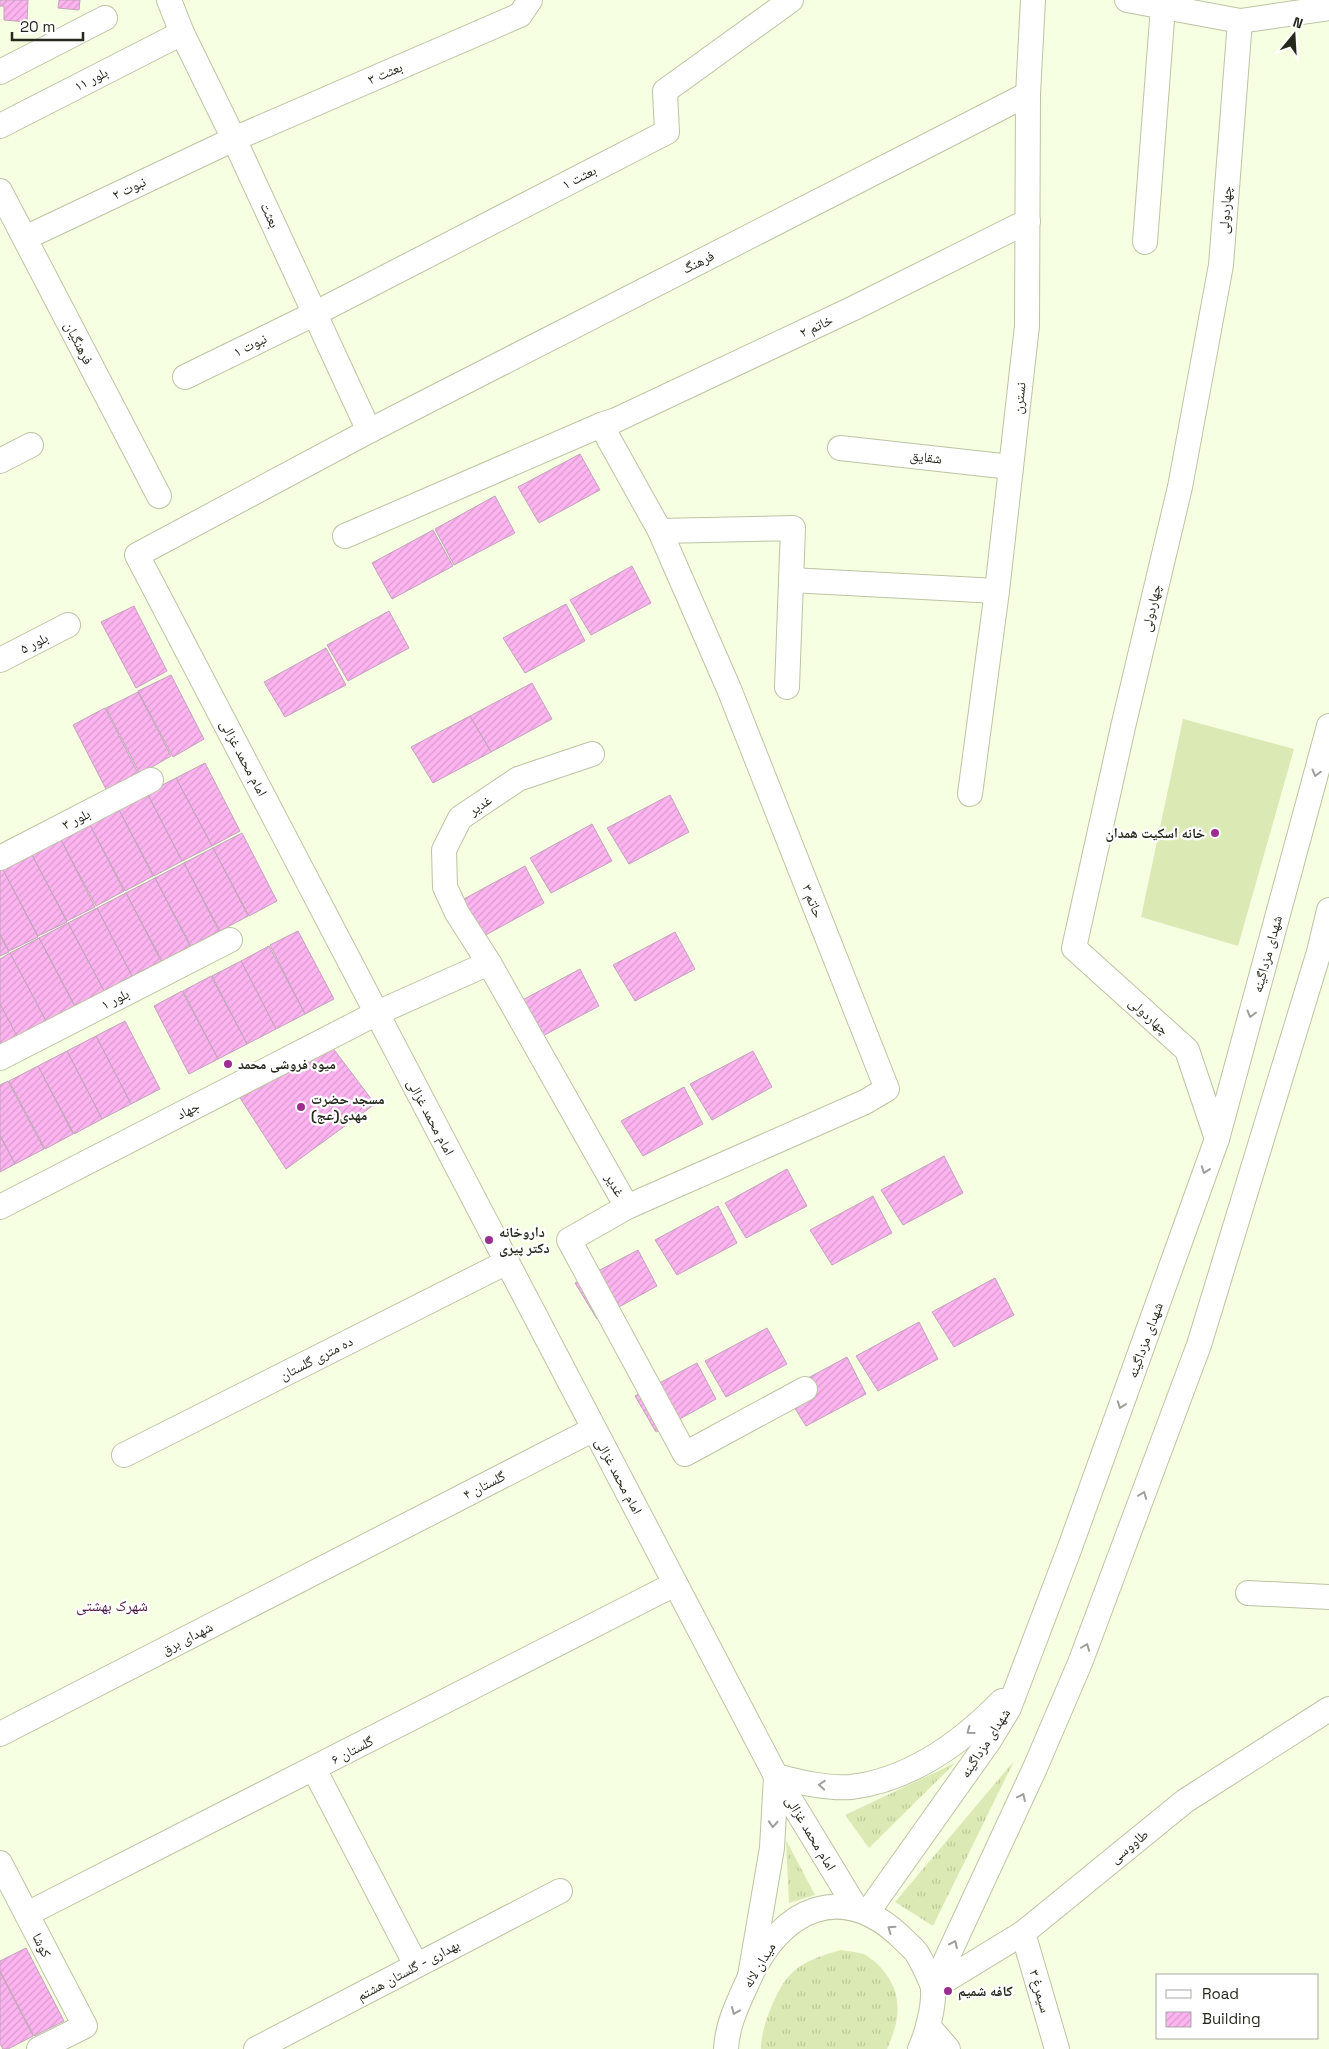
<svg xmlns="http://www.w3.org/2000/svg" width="1329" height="2049" font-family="'Space Grotesk','Noto Naskh Arabic',sans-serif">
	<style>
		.grass { fill: url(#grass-tufts) }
		.pitch { fill: #dbeab4 }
		.building { fill: url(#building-hatch); stroke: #c0a3ba }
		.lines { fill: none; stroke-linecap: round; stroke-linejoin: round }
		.minor-casing { stroke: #bbc4a3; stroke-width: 26 }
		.minor { stroke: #fff; stroke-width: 24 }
		.oneway { stroke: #9d9f99 }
		.poi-dot { fill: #9b2e8e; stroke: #fff; stroke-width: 2 }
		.labels { text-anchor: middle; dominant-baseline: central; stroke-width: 4.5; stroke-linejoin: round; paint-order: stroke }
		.street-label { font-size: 14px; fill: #25291c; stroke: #fff }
		.poi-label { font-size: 14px; font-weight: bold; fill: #25291c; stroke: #fff; text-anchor: start }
		.neighbourhood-label { font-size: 15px; fill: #4c1845; stroke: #fff }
	</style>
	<defs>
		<pattern id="grass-tufts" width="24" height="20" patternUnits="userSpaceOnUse" patternTransform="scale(1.25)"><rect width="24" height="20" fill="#dbeab4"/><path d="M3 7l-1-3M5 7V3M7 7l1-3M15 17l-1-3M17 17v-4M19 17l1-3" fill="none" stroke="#bcc99a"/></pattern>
		<pattern id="building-hatch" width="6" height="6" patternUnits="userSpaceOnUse" patternTransform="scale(1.25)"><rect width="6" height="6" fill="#fdb4f0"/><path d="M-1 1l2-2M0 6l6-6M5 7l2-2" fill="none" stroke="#d99bcd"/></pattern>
	</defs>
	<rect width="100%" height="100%" fill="#f7ffe3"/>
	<g class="grass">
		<polygon points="1014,1761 933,1926 895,1902"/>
		<polygon points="955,1763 869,1848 845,1815"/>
		<polygon points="786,1840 815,1895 789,1903"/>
		<path d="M841,1950C848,1951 857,1952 864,1954C870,1957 878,1964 882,1969C904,1994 900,2021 887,2049H761C760,2031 776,1990 789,1976C802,1961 823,1955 841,1950Z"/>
	</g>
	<polygon class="pitch" points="1183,719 1294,749 1238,946 1141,917"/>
	<g class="building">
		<polygon points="0,0 28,0 27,22 4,20 4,6 0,6"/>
		<polygon points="59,0 80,0 79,10 58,8"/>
		<polygon points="580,454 600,490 539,523 518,487"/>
		<polygon points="495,496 515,533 454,565 435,529"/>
		<polygon points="433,530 453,566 392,599 372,563"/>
		<polygon points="632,566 651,603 591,635 570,600"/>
		<polygon points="566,604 585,641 525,673 503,638"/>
		<polygon points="134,606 167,671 136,688 101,622"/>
		<polygon points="389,611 409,648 348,681 327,645"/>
		<polygon points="326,648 346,685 285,717 264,682"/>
		<polygon points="171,675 204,739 173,757 138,691"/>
		<polygon points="532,683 552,719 491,752 470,716"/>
		<polygon points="138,692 171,756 140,774 106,708"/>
		<polygon points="105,708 138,773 107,791 73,725"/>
		<polygon points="470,716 491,752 433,783 411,747"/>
		<polygon points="205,763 240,831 212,846 176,778"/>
		<polygon points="176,778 212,846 182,861 147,793"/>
		<polygon points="147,793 182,861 154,876 118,808"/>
		<polygon points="670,795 689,832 629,864 607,828"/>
		<polygon points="118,808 153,876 125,891 89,823"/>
		<polygon points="89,823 124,891 96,906 60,838"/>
		<polygon points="592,824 612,861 551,893 530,858"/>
		<polygon points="242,833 277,901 249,916 213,848"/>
		<polygon points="60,838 95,907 67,921 31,853"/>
		<polygon points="213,848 248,916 220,931 184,863"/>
		<polygon points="31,853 67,922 38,936 2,868"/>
		<polygon points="184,863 219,931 191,946 155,878"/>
		<polygon points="525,866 544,903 484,936 462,900"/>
		<polygon points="2,868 38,937 9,951 0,934 0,869"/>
		<polygon points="155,878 190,946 162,961 126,893"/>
		<polygon points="126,893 161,961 132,976 97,908"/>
		<polygon points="97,908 132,976 104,991 68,923"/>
		<polygon points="68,923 104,991 75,1006 39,938"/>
		<polygon points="298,931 334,999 305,1014 270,945"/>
		<polygon points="675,932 695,969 635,1001 613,965"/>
		<polygon points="0,935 9,952 0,956"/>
		<polygon points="39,938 75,1007 46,1021 10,953"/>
		<polygon points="269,946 305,1014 276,1029 241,961"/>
		<polygon points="10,953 46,1021 17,1036 0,1004 0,959"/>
		<polygon points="241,961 276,1029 247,1044 212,976"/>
		<polygon points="580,969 599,1006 539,1038 517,1003"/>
		<polygon points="211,976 247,1044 218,1059 183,991"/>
		<polygon points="182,991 218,1059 189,1074 154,1006"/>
		<polygon points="0,1004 17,1036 0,1045"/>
		<polygon points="125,1021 160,1089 131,1104 96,1036"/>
		<polygon points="96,1036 131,1104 102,1119 67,1051"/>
		<polygon points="332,1047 375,1104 286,1169 240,1098"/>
		<polygon points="67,1051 102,1119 74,1134 38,1066"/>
		<polygon points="753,1051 772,1087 712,1120 690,1084"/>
		<polygon points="38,1066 73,1134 45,1149 9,1081"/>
		<polygon points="8,1081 44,1149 15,1164 0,1135 0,1085"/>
		<polygon points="684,1087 703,1124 643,1156 621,1121"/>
		<polygon points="0,1136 15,1164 0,1172"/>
		<polygon points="944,1156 963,1193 903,1225 881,1190"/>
		<polygon points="787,1169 807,1206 746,1238 725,1203"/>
		<polygon points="873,1196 892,1233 832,1265 810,1230"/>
		<polygon points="718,1206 737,1243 677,1275 655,1240"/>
		<polygon points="638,1250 657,1286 597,1319 575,1283"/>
		<polygon points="995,1278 1014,1315 954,1347 932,1312"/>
		<polygon points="919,1322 938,1359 878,1391 856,1356"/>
		<polygon points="767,1328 787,1364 726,1397 705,1361"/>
		<polygon points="847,1357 866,1394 806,1426 784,1391"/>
		<polygon points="697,1363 716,1399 656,1432 635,1396"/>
		<polygon points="26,1948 64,2021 34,2036 0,1971 0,1961"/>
		<polygon points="0,1972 33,2036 8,2049 3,2049 0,2044"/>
	</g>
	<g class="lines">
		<defs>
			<g id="minor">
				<polyline points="169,0 182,33 234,139 369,431"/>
				<polyline points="1127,0 1240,21 1329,8"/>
				<polyline points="0,72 105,18"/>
				<polyline points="0,126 182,33"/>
				<polyline points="0,191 159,496"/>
				<polyline points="25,238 234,139 520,15 530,0"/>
				<polyline points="1145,242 1163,7"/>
				<polyline points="185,377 316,313 667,132 665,91 791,0"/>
				<polyline points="601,425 616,420 854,308 1028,221"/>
				<polyline points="840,448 1011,467"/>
				<polyline points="0,461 31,445"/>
				<polyline points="660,531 793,528 787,687"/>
				<polyline points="345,536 601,425 660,531 729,689 887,1089 865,1102 627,1207 489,963"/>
				<polyline points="791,580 997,591"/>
				<polyline points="0,660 68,625"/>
				<polyline points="970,794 997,591 1027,326 1028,94 1033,0"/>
				<polyline points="0,858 151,780"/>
				<polyline points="0,1058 230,940"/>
				<polyline points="1217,1139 1187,1050 1074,948 1123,727 1180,487 1221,265 1240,21"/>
				<polyline points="0,1207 377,1013 489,963 457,913 445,887 444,850 460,818 518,779 592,754"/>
				<polyline points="627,1207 569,1240 685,1454 805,1389"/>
				<polyline points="124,1455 507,1262"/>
				<polyline points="1248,1593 1329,1597"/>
				<polyline points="0,1734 594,1429"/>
				<polyline points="314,1769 416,1965"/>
				<polyline points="0,1863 85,2026 39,2049"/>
				<polyline points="856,1908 776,1776 137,555 369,431 1028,94"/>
				<polyline points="867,1913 989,1741 1009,1708 1069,1550 1217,1139 1329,726"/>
				<polyline points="27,1914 675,1584"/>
				<polyline points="1023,1933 1057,2049"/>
				<path d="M750,1976L772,1848L776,1776C800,1782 827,1789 851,1787C910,1780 962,1742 1002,1701"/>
				<polyline points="933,1988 1035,1768 1080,1663 1199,1345 1319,952 1329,910"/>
				<polyline points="933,1988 1023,1933 1185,1801 1329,1709"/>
				<polyline points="928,2026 948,2049"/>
				<polyline points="256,2049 560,1891"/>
				<path d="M726,2049C727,2025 738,2003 748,1981C780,1908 843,1878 905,1941C908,1944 913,1948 916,1952C920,1958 933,1983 933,1990C934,2007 927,2034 920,2049"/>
			</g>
		</defs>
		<use href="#minor" class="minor-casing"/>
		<use href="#minor" class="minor"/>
	</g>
	<defs><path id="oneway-chevron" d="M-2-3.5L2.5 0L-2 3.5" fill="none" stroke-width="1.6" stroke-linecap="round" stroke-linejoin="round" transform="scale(1.25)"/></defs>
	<g class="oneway">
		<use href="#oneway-chevron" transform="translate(1316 773) rotate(105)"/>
		<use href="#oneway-chevron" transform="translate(1251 1014) rotate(105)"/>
		<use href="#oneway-chevron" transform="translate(1205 1170) rotate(110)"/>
		<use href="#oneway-chevron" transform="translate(1121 1405) rotate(110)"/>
		<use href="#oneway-chevron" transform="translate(1143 1495) rotate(-69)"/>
		<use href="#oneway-chevron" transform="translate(1086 1647) rotate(-69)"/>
		<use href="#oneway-chevron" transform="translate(970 1731) rotate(144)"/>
		<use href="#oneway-chevron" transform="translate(822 1785) rotate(-176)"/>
		<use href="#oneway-chevron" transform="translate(1022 1797) rotate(-65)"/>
		<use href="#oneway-chevron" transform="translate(773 1824) rotate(93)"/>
		<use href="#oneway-chevron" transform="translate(891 1929) rotate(-145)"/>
		<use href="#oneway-chevron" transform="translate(954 1944) rotate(-65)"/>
		<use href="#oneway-chevron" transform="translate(735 2011) rotate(112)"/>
	</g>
	<g class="poi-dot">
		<circle cx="1215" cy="833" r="5"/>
		<circle cx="228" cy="1064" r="5"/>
		<circle cx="301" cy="1107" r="5"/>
		<circle cx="489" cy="1240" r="5"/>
		<circle cx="948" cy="1991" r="5"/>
	</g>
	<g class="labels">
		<g class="street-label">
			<text transform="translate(385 73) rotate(-23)">بعثت ۳</text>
			<text transform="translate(91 79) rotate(-27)">بلور ۱۱</text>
			<text transform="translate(579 177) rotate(-27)">بعثت ۱</text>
			<text transform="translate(129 188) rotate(-25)">نبوت ۲</text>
			<text transform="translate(1225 210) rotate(-86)">چهاردولی</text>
			<text transform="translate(270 215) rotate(65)">بعثت</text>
			<text transform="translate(698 262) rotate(-27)">فرهنگ</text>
			<text transform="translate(816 326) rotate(-25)">خاتم ۲</text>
			<text transform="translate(79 343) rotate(63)">فرهنگیان</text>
			<text transform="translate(250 345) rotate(-26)">نبوت ۱</text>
			<text transform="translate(1019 398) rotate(-84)">نسترن</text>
			<text transform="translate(926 457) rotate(6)">شقایق</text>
			<text transform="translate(1151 608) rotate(-77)">چهاردولی</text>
			<text transform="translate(34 643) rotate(-27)">بلور ۵</text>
			<text transform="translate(244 758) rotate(62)">امام محمد غزالی</text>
			<text transform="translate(480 805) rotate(-34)">غدیر</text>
			<text transform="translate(76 819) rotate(-27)">بلور ۳</text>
			<text transform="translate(813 901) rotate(68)">حاتم ۳</text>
			<text transform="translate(1267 954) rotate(-75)">شهدای مزداگینه</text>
			<text transform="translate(115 999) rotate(-27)">بلور ۱</text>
			<text transform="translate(1149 1016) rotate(42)">چهاردولی</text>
			<text transform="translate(188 1110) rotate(-27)">جهاد</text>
			<text transform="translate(431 1117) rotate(62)">امام محمد غزالی</text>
			<text transform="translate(615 1185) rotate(60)">غدیر</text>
			<text transform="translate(1145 1340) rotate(-70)">شهدای مزداگینه</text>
			<text transform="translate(316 1358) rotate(-27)">ده متری گلستان</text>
			<text transform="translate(619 1476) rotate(62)">امام محمد غزالی</text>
			<text transform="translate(484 1485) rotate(-27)">گلستان ۴</text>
			<text transform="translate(187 1638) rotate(-27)">شهدای برق</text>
			<text transform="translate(985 1743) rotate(-57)">شهدای مزداگینه</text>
			<text transform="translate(352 1750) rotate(-27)">گلستان ۶</text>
			<text transform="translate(811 1833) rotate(59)">امام محمد غزالی</text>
			<text transform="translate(1129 1846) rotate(-39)">طاووسی</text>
			<text transform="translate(42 1945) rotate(64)">کوشا</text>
			<text transform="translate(759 1965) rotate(-59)">میدان لاله</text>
			<text transform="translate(408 1970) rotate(-28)">بهداری - گلستان هشتم</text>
			<text transform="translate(1040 1991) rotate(74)">سیمرغ ۳</text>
		</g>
		<g class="poi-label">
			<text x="1205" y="833" text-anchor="end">خانه اسكيت همدان</text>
			<text x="238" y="1064">میوه فروشی محمد</text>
			<text x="311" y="1099">مسجد حضرت<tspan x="311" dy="16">مهدی(عج)</tspan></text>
			<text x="499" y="1232">داروخانه<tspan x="499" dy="16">دکتر پیری</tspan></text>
			<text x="958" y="1991">کافه شمیم</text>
		</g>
		<g class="neighbourhood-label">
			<text x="112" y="1605">شهرک بهشتی</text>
		</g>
	</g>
	<rect x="1156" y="1974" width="162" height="65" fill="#ffffff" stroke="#a8a9a4"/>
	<rect x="1166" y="1990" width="25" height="8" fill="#ffffff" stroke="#a8a9a4"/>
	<text x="1202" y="1999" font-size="15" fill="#25291c">Road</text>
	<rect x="1166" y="2012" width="25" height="15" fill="url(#building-hatch)" stroke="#a8a9a4"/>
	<text x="1202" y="2024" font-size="15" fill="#25291c">Building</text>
	<g transform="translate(1294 35) rotate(18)" stroke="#ffffff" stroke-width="4" paint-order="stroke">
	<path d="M0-4L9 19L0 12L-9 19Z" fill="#25291c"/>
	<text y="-8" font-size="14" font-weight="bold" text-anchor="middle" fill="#25291c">N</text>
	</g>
	<path d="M12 32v8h71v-8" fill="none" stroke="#25291c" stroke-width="2.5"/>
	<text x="20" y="32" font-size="15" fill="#25291c" stroke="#ffffff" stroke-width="4" paint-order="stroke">20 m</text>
</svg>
